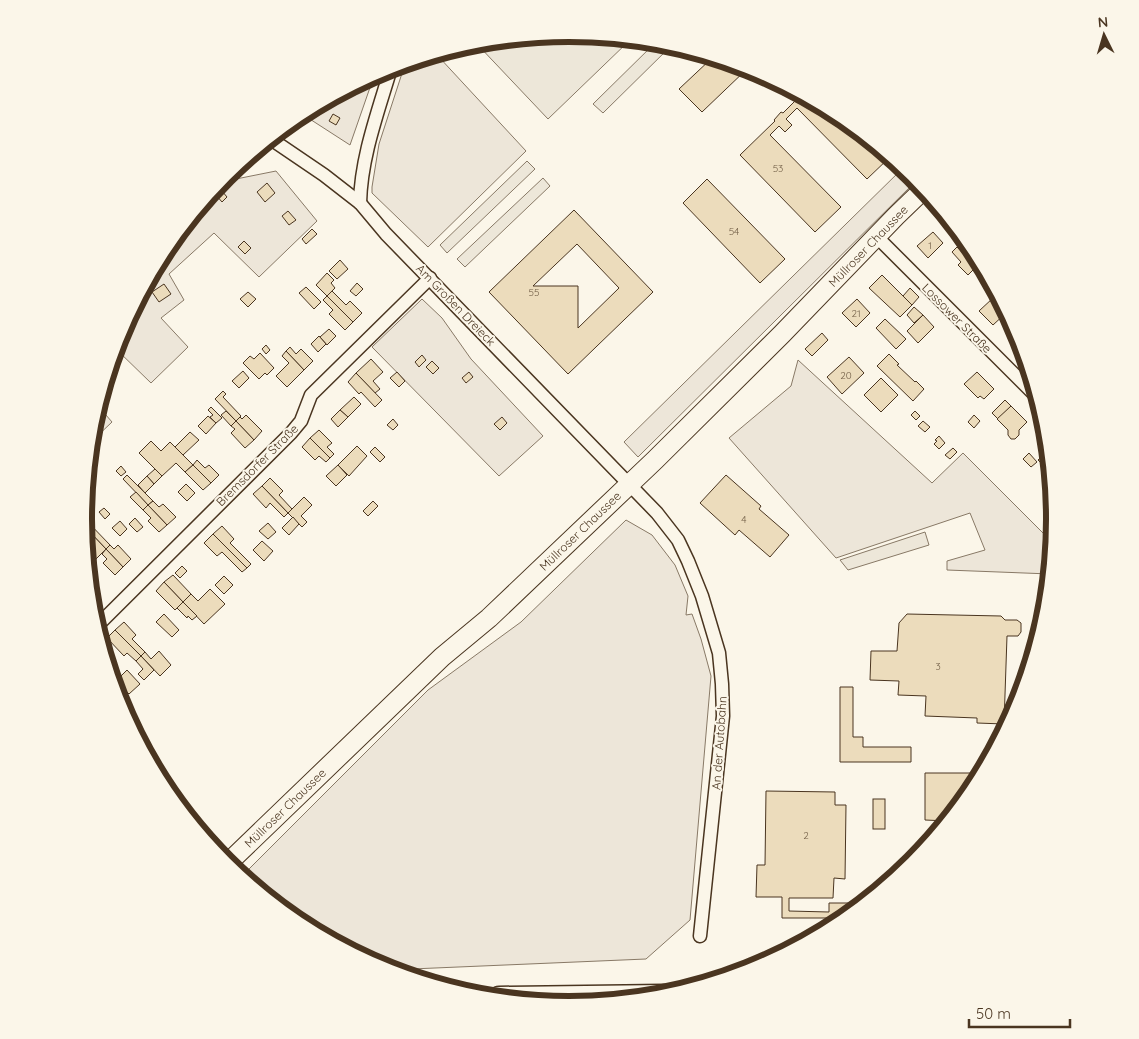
<svg xmlns="http://www.w3.org/2000/svg" width="1139" height="1039" font-family="Quicksand,sans-serif">
	<style>
		.green { fill: #ede6d9; stroke: #887966 }
		.parking { fill: #ede7d9; stroke: #887966 }
		.building { fill: #ecdcbc; stroke: #4a3520; fill-rule: evenodd }
		.lines { fill: none; stroke-linecap: round; stroke-linejoin: round }
		.street-casing { stroke: #4a3520; stroke-width: 15 }
		.primary-casing { stroke: #4a3520; stroke-width: 21 }
		.highway-casing { stroke: #4a3520; stroke-width: 25 }
		.street { stroke: #fbf6e9; stroke-width: 12 }
		.primary { stroke: #fbf6e9; stroke-width: 19 }
		.highway { stroke: #fbf6e9; stroke-width: 22 }
		.labels { text-anchor: middle; dominant-baseline: central; stroke-width: 4; stroke-linejoin: round; paint-order: stroke }
		.number-label { font-size: 10px; fill: #725f47 }
		.street-label { font-size: 12px; fill: #4a3520; stroke: #fbf6e9 }
		.rim { fill: none; stroke: #4a3520; stroke-width: 6 }
	</style>
	<rect width="100%" height="100%" fill="#fbf6e9"/>
	<g class="green">
		<polygon points="438,54 438,56 526,151 428,247 372,193 372,187 379,144 405,64"/>
		<polygon points="374,76 350,145 302,114"/>
		<polygon points="903,168 917,180 638,457 624,442"/>
		<polygon points="276,171 317,221 259,277 214,233 169,274 184,300 161,318 188,347 151,383 116,349 121,333 166,249 221,182"/>
		<polygon points="422,299 442,318 471,359 543,436 499,476 372,347"/>
		<polygon points="798,360 932,483 963,453 1053,543 1050,574 947,570 947,561 985,550 970,513 836,558 729,438 791,386"/>
		<polygon points="99,407 112,422 91,442 93,424"/>
		<polygon points="626,520 652,535 675,565 688,596 686,615 692,614 701,639 711,676 690,920 646,959 388,970 299,923 242,876 428,690 521,622"/>
		<polygon points="156,772 221,842 214,848 165,789"/>
	</g>
	<g class="parking">
		<polygon points="570,34 630,40 548,119 476,43"/>
		<polygon points="656,42 672,45 603,113 593,104"/>
		<polygon points="527,161 535,169 447,253 440,245"/>
		<polygon points="543,178 550,186 465,267 457,259"/>
		<polygon points="925,532 929,545 848,570 840,560"/>
	</g>
	<g class="building">
		<polygon points="712,58 748,68 702,112 679,89"/>
		<polygon points="801,95 840,116 890,157 867,179 797,108 786,119 792,125 785,132 779,126 770,135 841,207 815,232 740,155 775,121 774,120 781,112 783,113"/>
		<polygon points="333,114 340,118 336,125 329,121"/>
		<polygon points="707,179 785,259 760,283 683,203"/>
		<polygon points="267,183 275,193 265,202 257,192"/>
		<polygon points="222,191 227,197 222,202 216,195"/>
		<polygon points="207,200 213,205 207,211 201,206"/>
		<path d="M574,210L653,292L568,374L489,292ZM577,244L619,288L578,328V286H533Z"/>
		<polygon points="288,211 296,220 289,225 282,216"/>
		<polygon points="312,229 317,234 306,244 302,239"/>
		<polygon points="933,232 943,243 928,258 917,246"/>
		<polygon points="244,241 251,248 245,254 238,247"/>
		<polygon points="957,247 976,267 968,275 958,265 961,262 952,252"/>
		<polygon points="340,260 348,269 337,279 329,271"/>
		<polygon points="327,273 334,280 331,283 335,288 327,296 316,285"/>
		<polygon points="882,275 912,305 900,317 869,288"/>
		<polygon points="357,283 363,289 356,296 350,291"/>
		<polygon points="164,284 171,294 159,302 152,292"/>
		<polygon points="306,287 321,302 314,309 299,293"/>
		<polygon points="910,288 919,297 912,305 903,296"/>
		<polygon points="332,291 346,305 350,301 362,313 353,322 327,296"/>
		<polygon points="248,292 256,299 248,307 240,299"/>
		<polygon points="327,296 353,322 345,330 329,314 333,310 323,300"/>
		<polygon points="993,298 1007,312 993,325 979,311"/>
		<polygon points="857,299 870,313 856,327 842,313"/>
		<polygon points="914,307 923,315 914,323 907,315"/>
		<polygon points="923,315 934,327 918,343 907,331"/>
		<polygon points="885,319 906,339 896,349 876,328"/>
		<polygon points="329,329 336,336 327,345 320,337"/>
		<polygon points="1018,332 1024,351 1022,353 1010,340"/>
		<polygon points="822,333 828,340 812,356 805,349"/>
		<polygon points="319,336 326,344 318,352 311,344"/>
		<polygon points="266,345 270,350 266,354 262,349"/>
		<polygon points="290,347 296,354 301,349 313,361 304,370 286,351"/>
		<polygon points="286,351 304,370 287,387 276,376 289,363 282,356"/>
		<polygon points="260,353 274,368 267,375 265,373 259,379 243,363 250,356 254,359"/>
		<polygon points="889,354 899,364 897,365 915,382 916,381 924,389 913,401 877,366"/>
		<polygon points="422,355 426,360 419,367 415,362"/>
		<polygon points="849,357 864,373 842,394 827,377"/>
		<polygon points="371,359 383,372 373,381 380,389 375,393 356,373"/>
		<polygon points="432,361 439,368 433,374 426,367"/>
		<polygon points="243,371 249,378 239,388 232,381"/>
		<polygon points="397,372 405,381 399,387 390,378"/>
		<polygon points="469,372 473,377 466,383 462,378"/>
		<polygon points="977,372 994,389 984,399 980,396 978,398 964,384"/>
		<polygon points="356,373 382,400 375,407 361,392 359,394 348,382"/>
		<polygon points="881,378 898,395 881,412 864,395"/>
		<polygon points="223,391 226,394 223,397 241,416 236,421 215,399"/>
		<polygon points="354,397 361,404 348,417 340,410"/>
		<polygon points="1005,400 1011,406 998,419 992,413"/>
		<polygon points="1011,406 1027,422 1019,430 1019,435 1015,439 1011,439 1008,435 1008,430 997,419"/>
		<polygon points="211,407 222,418 216,423 210,417 213,415 208,410"/>
		<polygon points="340,410 348,417 338,427 331,419"/>
		<polygon points="226,411 236,421 231,426 221,415"/>
		<polygon points="915,411 920,416 916,420 911,415"/>
		<polygon points="246,415 262,431 254,440 236,421 240,417 242,419"/>
		<polygon points="974,415 980,421 974,428 968,422"/>
		<polygon points="208,416 216,423 206,434 198,426"/>
		<polygon points="502,417 507,423 500,430 494,424"/>
		<polygon points="393,419 398,425 393,430 387,425"/>
		<polygon points="236,421 254,440 245,448 231,433 235,429 231,426"/>
		<polygon points="923,421 930,427 925,432 918,426"/>
		<polygon points="319,430 332,443 327,447 334,454 330,458 310,438"/>
		<polygon points="190,432 199,440 183,455 175,447"/>
		<polygon points="939,436 945,443 939,449 934,444 937,441 935,440"/>
		<polygon points="310,438 330,458 326,462 319,456 315,460 302,447"/>
		<polygon points="151,441 161,451 170,442 193,465 185,472 176,463 162,476 139,453"/>
		<polygon points="357,446 367,456 349,476 338,465"/>
		<polygon points="375,447 385,457 380,462 370,452"/>
		<polygon points="953,448 957,452 950,459 945,455"/>
		<polygon points="1048,450 1050,466 1047,469 1038,460"/>
		<polygon points="1029,453 1037,462 1031,467 1023,459"/>
		<polygon points="197,460 205,468 209,465 219,475 211,483 193,465"/>
		<polygon points="193,465 211,483 203,490 185,472"/>
		<polygon points="338,465 347,475 336,486 326,476"/>
		<polygon points="121,466 126,472 121,476 116,471"/>
		<polygon points="155,469 162,476 154,484 147,476"/>
		<polygon points="127,475 153,501 148,505 123,479"/>
		<polygon points="726,475 761,506 759,509 789,535 770,557 739,530 735,535 700,503"/>
		<polygon points="147,476 154,484 145,493 138,485"/>
		<polygon points="270,478 283,491 279,495 292,509 288,513 262,486"/>
		<polygon points="186,484 195,493 187,501 178,492"/>
		<polygon points="262,486 288,513 284,517 270,503 266,508 253,494"/>
		<polygon points="136,492 148,505 143,510 130,497"/>
		<polygon points="304,497 312,505 301,516 307,522 302,527 288,513"/>
		<polygon points="153,501 159,507 163,504 176,517 167,525 148,505"/>
		<polygon points="373,501 378,506 368,516 363,511"/>
		<polygon points="148,505 167,525 159,532 148,521 151,518 143,510"/>
		<polygon points="104,508 110,514 105,519 99,512"/>
		<polygon points="293,517 299,524 289,535 282,528"/>
		<polygon points="84,518 110,545 106,549 85,527"/>
		<polygon points="135,518 143,527 137,532 129,524"/>
		<polygon points="120,521 127,529 120,536 112,528"/>
		<polygon points="268,523 276,532 268,539 259,531"/>
		<polygon points="222,526 234,539 230,543 251,564 247,568 213,534"/>
		<polygon points="85,527 106,549 94,561 87,553"/>
		<polygon points="213,534 247,568 242,572 222,552 217,556 204,543"/>
		<polygon points="262,541 273,551 264,561 253,550"/>
		<polygon points="110,545 114,549 118,545 131,559 123,567 106,549"/>
		<polygon points="106,549 123,567 115,575 103,563 107,559 102,554"/>
		<polygon points="182,566 187,571 180,578 175,573"/>
		<polygon points="173,575 191,594 183,602 164,582"/>
		<polygon points="224,576 233,585 224,594 215,585"/>
		<polygon points="164,582 183,602 175,610 156,591"/>
		<polygon points="210,589 225,604 204,624 183,602 191,594 198,601"/>
		<polygon points="183,602 197,616 192,620 188,616 187,618 177,608"/>
		<polygon points="164,614 179,630 172,637 156,622"/>
		<polygon points="907,614 1001,616 1005,620 1017,620 1021,623 1021,632 1018,636 1007,636 1004,724 977,723 977,718 925,716 926,696 898,695 899,681 870,680 871,651 897,651 899,623"/>
		<polygon points="124,622 136,635 132,639 145,652 141,656 115,630"/>
		<polygon points="115,630 141,656 136,661 127,653 124,656 107,638"/>
		<polygon points="159,651 171,665 160,676 141,656 145,652 151,659"/>
		<polygon points="141,656 154,670 144,680 138,674 143,669 136,661"/>
		<polygon points="127,670 140,684 129,694 116,681"/>
		<polygon points="116,681 123,688 117,693 114,683"/>
		<polygon points="840,687 853,687 853,737 863,737 863,747 911,747 911,762 840,762"/>
		<polygon points="925,773 982,773 973,790 948,821 925,820"/>
		<polygon points="766,791 835,792 835,805 846,805 845,879 834,878 833,898 789,898 789,911 829,912 829,903 864,903 846,918 782,918 782,897 756,897 757,865 765,865"/>
		<rect x="873" y="799" width="12" height="30"/>
	</g>
	<g class="lines">
		<defs>
			<g id="street">
				<polyline points="271,139 324,175 360,203 386,234 657,513 678,540 688,561 702,596 719,653 722,684 723,716 700,936"/>
				<path d="M360,203C361,157 378,112 391,68"/>
				<polyline points="877,237 1038,398"/>
				<polyline points="97,626 291,433 301,421 311,395 430,278"/>
			</g>
			<polyline id="primary" points="227,864 442,657 489,618 655,460 782,334 896,216 924,189"/>
			<polyline id="highway" points="499,998 664,996"/>
		</defs>
		<use href="#street" class="street-casing"/>
		<use href="#primary" class="primary-casing"/>
		<use href="#highway" class="highway-casing"/>
		<use href="#street" class="street"/>
		<use href="#primary" class="primary"/>
		<use href="#highway" class="highway"/>
	</g>
	<g class="labels">
		<g class="number-label">
			<text x="778" y="168">53</text>
			<text x="734" y="231">54</text>
			<text x="930" y="245">1</text>
			<text x="534" y="292">55</text>
			<text x="856" y="313">21</text>
			<text x="846" y="375">20</text>
			<text x="744" y="519">4</text>
			<text x="938" y="666">3</text>
			<text x="806" y="835">2</text>
		</g>
		<g class="street-label">
			<text transform="translate(868 246) rotate(-46)">Müllroser Chaussee</text>
			<text transform="translate(456 305) rotate(46)">Am Großen Dreieck</text>
			<text transform="translate(957 318) rotate(45)">Lossower Straße</text>
			<text transform="translate(257 465) rotate(-45)">Bremsdorfer Straße</text>
			<text transform="translate(580 531) rotate(-44)">Müllroser Chaussee</text>
			<text transform="translate(719 743) rotate(-86)">An der Autobahn</text>
			<text transform="translate(285 808) rotate(-44)">Müllroser Chaussee</text>
		</g>
	</g>
	<path d="M0 0H1139V1039H0ZM92 519a477 477 0 1 1 954 0a477 477 0 1 1-954 0Z" fill="#fbf6e9" fill-rule="evenodd"/>
	<path class="rim" d="M92 519a477 477 0 1 1 954 0a477 477 0 1 1-954 0Z"/>
	<g transform="translate(1104 35) rotate(355)" stroke="#fbf6e9" stroke-width="4" paint-order="stroke">
	<path d="M0-4L9 19L0 12L-9 19Z" fill="#4a3520"/>
	<text y="-8" font-size="14" font-weight="bold" text-anchor="middle" fill="#4a3520">N</text>
	</g>
	<path d="M969 1019v8h101v-8" fill="none" stroke="#4a3520" stroke-width="2.5"/>
	<text x="976" y="1019" font-size="15" fill="#4a3520" stroke="#fbf6e9" stroke-width="4" paint-order="stroke">50 m</text>
</svg>
